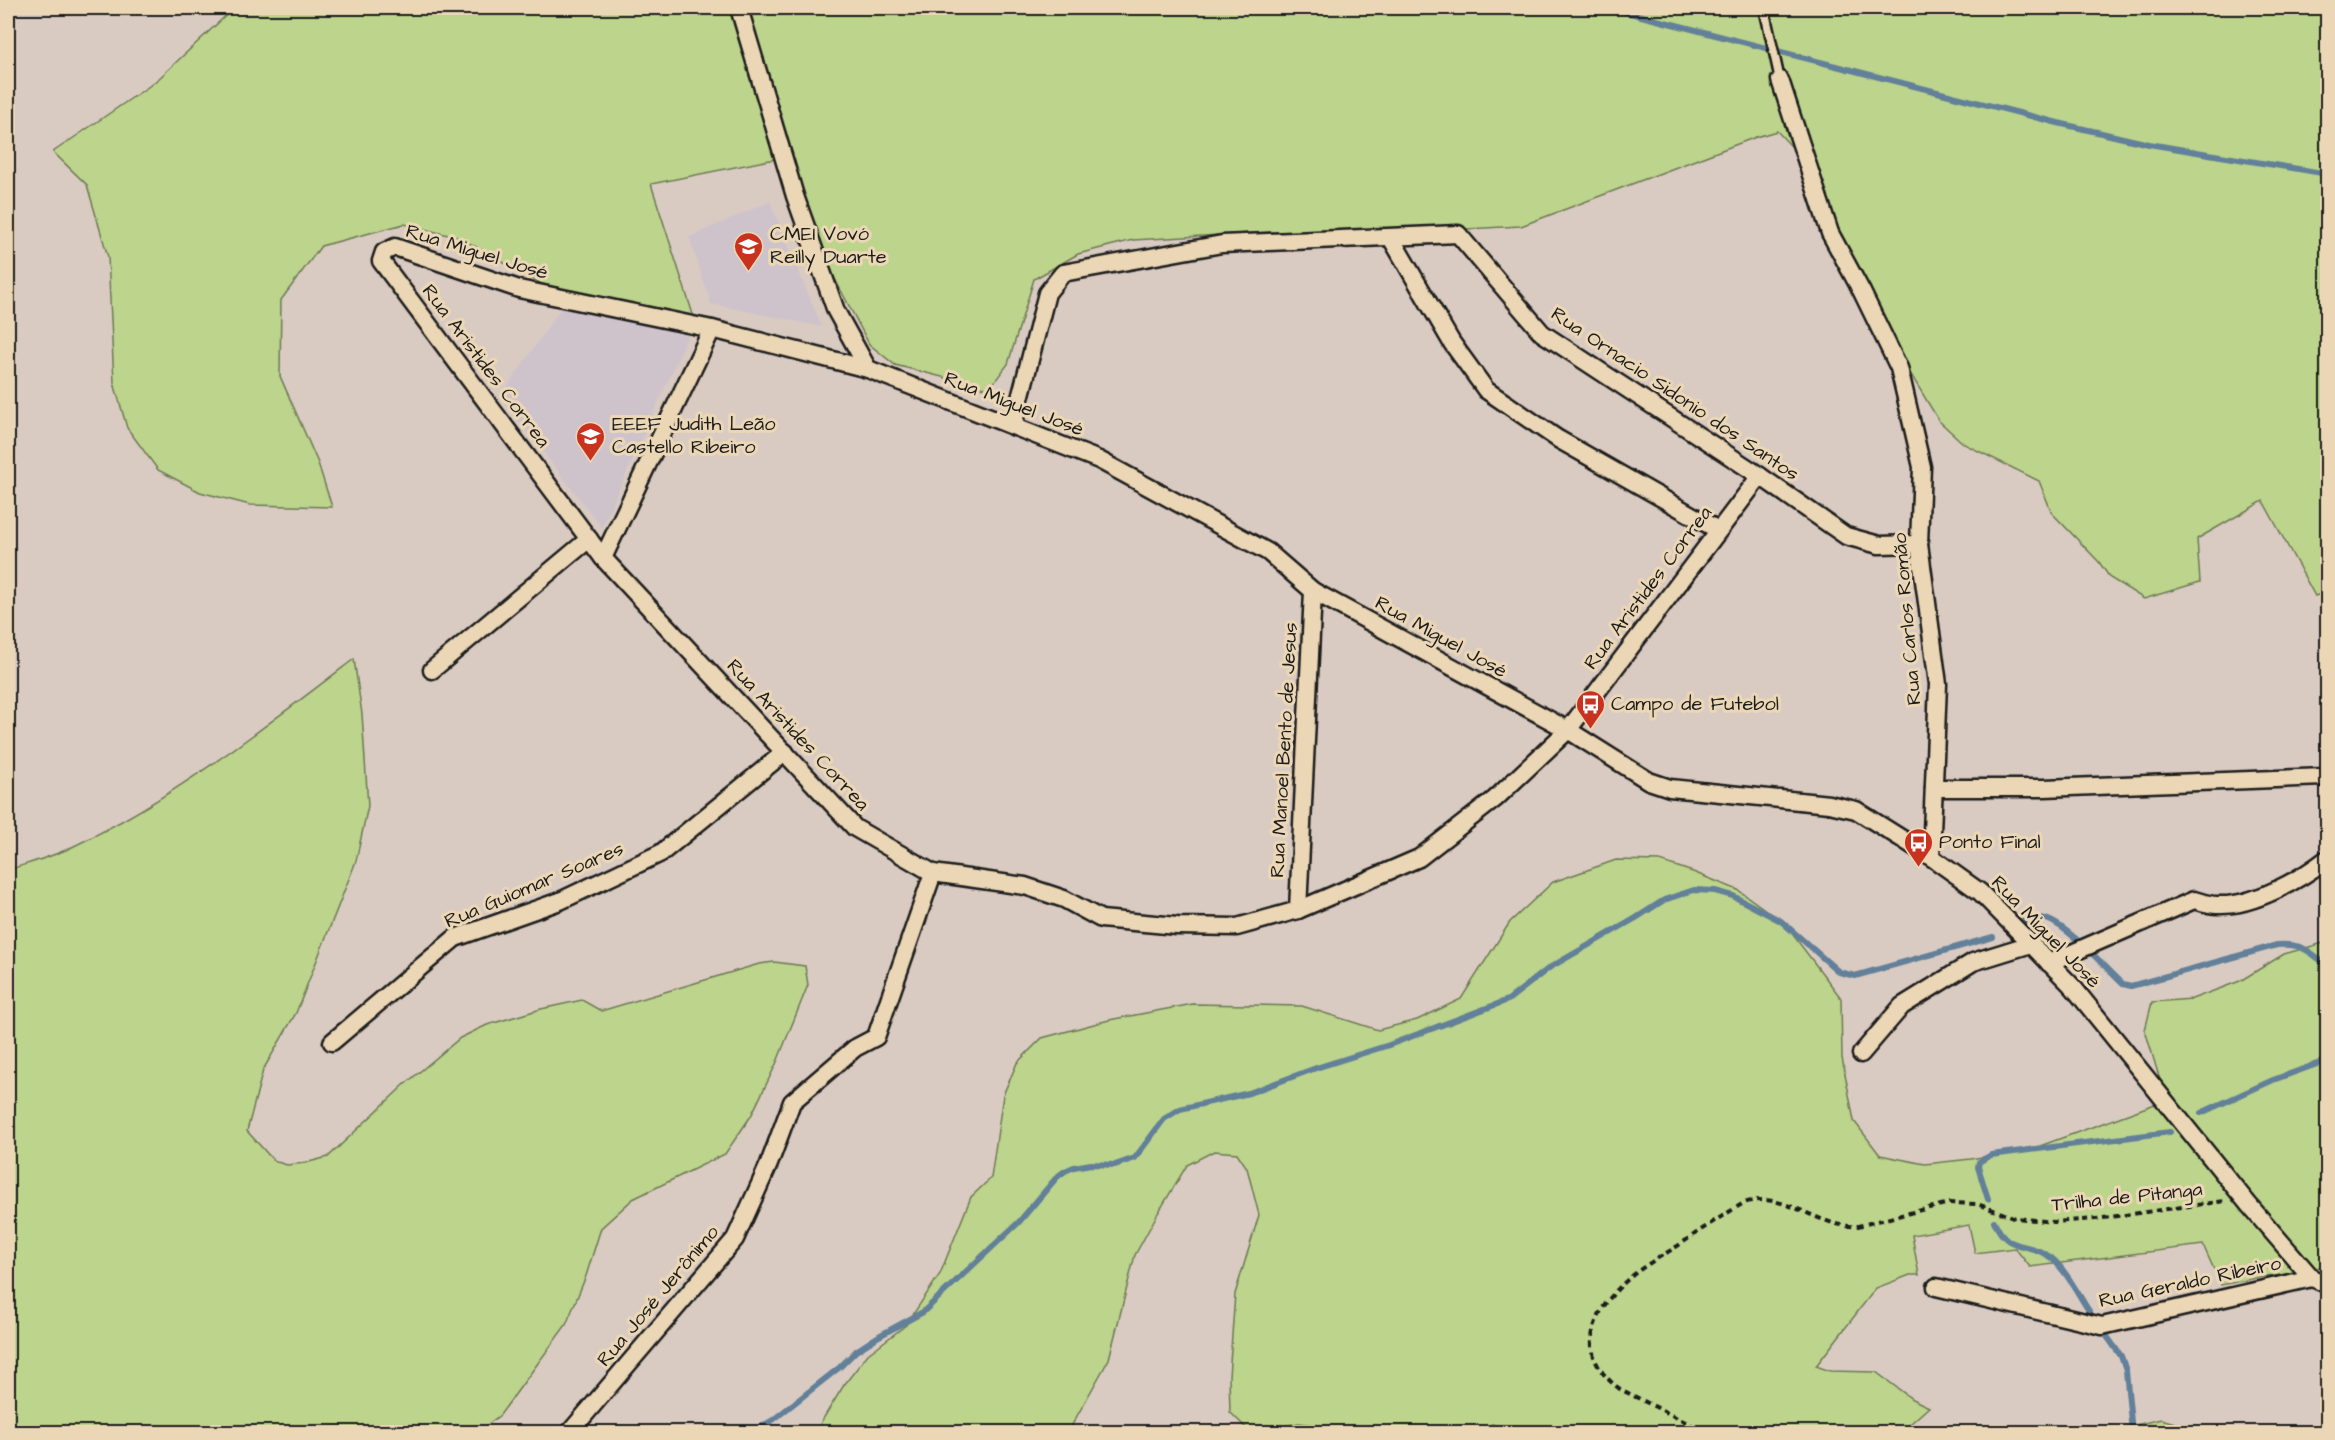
<svg xmlns="http://www.w3.org/2000/svg" width="2335" height="1440" font-family="'Architects Daughter',sans-serif">
	<style>
		.built { fill: #cfc3cb }
		.green { fill: #bcd48b; stroke: #6c7854; stroke-width: 1.5 }
		.lines { fill: none; stroke-linecap: round; stroke-linejoin: round }
		.stream { stroke: #628099; stroke-width: 6 }
		.service-casing { stroke: #1c1c1c; stroke-width: 13 }
		.minor-casing { stroke: #1c1c1c; stroke-width: 21 }
		.path { stroke: #1c1c1c; stroke-width: 4; stroke-dasharray: 6 4.5; stroke-linecap: butt }
		.service { stroke: #ebd7b5; stroke-width: 8 }
		.minor { stroke: #ebd7b5; stroke-width: 16 }
		.labels { text-anchor: middle; dominant-baseline: central; stroke-width: 6; stroke-linejoin: round; paint-order: stroke }
		.poi-label { font-size: 20px; fill: #1c1c1c; stroke: #ebd7b5; text-anchor: start }
		.street-label { font-size: 20px; fill: #1c1c1c; stroke: #ebd7b5 }
	</style>
	<rect width="100%" height="100%" fill="#dacbc2"/>
	<filter id="ink" filterUnits="userSpaceOnUse"><feTurbulence type="fractalNoise" baseFrequency=".0167" numOctaves="2"/><feDisplacementMap in="SourceGraphic" scale="12" xChannelSelector="R" yChannelSelector="G"/><feConvolveMatrix kernelMatrix="1 2 1 2 8 2 1 2 1" color-interpolation-filters="sRGB"/></filter>
	<g filter="url(#ink)">
		<g class="built">
			<polygon points="770,201 822,327 711,304 689,237"/>
			<polygon points="561,308 690,332 602,528 500,397"/>
		</g>
		<g class="green">
			<polygon points="234,8 2327,8 2327,592 2315,596 2263,501 2197,539 2200,582 2144,599 2110,578 2099,562 2052,513 2039,481 1964,444 1939,421 1898,353 1860,284 1816,173 1777,131 1756,137 1521,226 1394,233 1271,232 1133,240 1078,254 1034,279 1008,364 989,389 895,365 869,344 823,256 790,156 651,184 699,333 547,287 460,238 404,224 321,246 281,300 280,376 318,463 332,507 250,505 200,492 158,470 127,428 114,383 108,257 87,185 53,152 155,82"/>
			<path d="M354,659L362,714L368,806L356,861L296,1013L263,1070L247,1131L274,1161L287,1165L305,1163L328,1157L404,1085L460,1038L487,1025L541,1009L582,1000L601,1011L759,964L774,962L805,966L808,985L777,1062L751,1116L725,1154L633,1199L601,1228L586,1276L566,1325L500,1415L478,1432H8V870C29,863 52,857 72,847C174,798 265,727 354,659Z"/>
			<polygon points="1616,860 1660,861 1693,872 1738,890 1784,923 1841,998 1842,1058 1854,1121 1880,1155 1925,1164 1971,1159 2040,1146 2166,1100 2145,1030 2152,1002 2192,999 2240,981 2284,954 2327,942 2327,1264 2302,1274 2262,1277 2221,1285 2203,1245 2030,1267 2015,1248 1975,1253 1969,1225 1912,1235 1919,1275 1910,1275 1876,1288 1816,1366 1830,1371 1876,1372 1912,1399 1929,1407 1901,1432 1518,1432 1492,1424 1480,1432 1331,1432 1329,1427 1299,1423 1269,1429 1246,1428 1230,1412 1229,1376 1235,1294 1259,1215 1247,1168 1237,1153 1214,1151 1187,1165 1158,1213 1135,1255 1109,1359 1068,1432 818,1432 821,1422 844,1385 868,1354 906,1325 940,1274 971,1197 991,1178 1003,1095 1017,1063 1042,1038 1109,1020 1193,1004 1302,1006 1378,1030 1417,1020 1461,999 1510,922 1553,882"/>
			<polygon points="2161,1419 2199,1430 2199,1432 2105,1432"/>
		</g>
		<g class="lines">
			<g class="stream">
				<polyline points="1610,8 2058,123 2149,144 2328,174"/>
				<path d="M2023,921C2030,919 2039,917 2046,919C2068,926 2105,967 2123,984L2131,986L2277,945C2302,943 2309,951 2328,966"/>
				<polyline points="2201,1113 2273,1080 2328,1060"/>
				<polyline points="1988,1199 1978,1167 1979,1162 1991,1155 2170,1132"/>
				<path d="M1994,1221C2008,1254 2027,1240 2050,1257C2065,1268 2079,1296 2089,1311"/>
				<polyline points="2106,1335 2121,1356 2126,1371 2132,1432"/>
				<polyline points="752,1432 773,1420 840,1367 856,1351 879,1336 923,1312 1019,1222 1057,1177 1065,1171 1074,1167 1091,1164 1115,1165 1135,1158 1164,1119 1180,1109 1249,1093 1316,1068 1389,1045 1508,1000 1549,968 1636,918 1664,900 1694,890 1715,891 1733,896 1781,921 1839,972 1855,976 1993,937"/>
			</g>
			<defs>
				<polyline id="service" points="1764,8 1780,80"/>
				<g id="minor">
					<polyline points="739,8 795,196 836,311 868,369"/>
					<polyline points="1780,80 1830,233 1862,292 1899,368 1922,467 1919,544 1938,684 1931,857"/>
					<polyline points="1391,238 1452,343 1486,390 1558,439 1718,530"/>
					<polyline points="1013,426 1047,293 1063,273 1222,244 1458,234 1542,333 1760,476 1846,536 1879,545 1919,544"/>
					<polyline points="1760,476 1568,730 1495,799 1419,858 1298,910 1237,927 1177,926 1101,919 1064,899 1025,886 933,873 855,828 603,558 381,261 384,252 395,247 519,289 712,329 868,369 1099,460 1268,552 1313,591 1568,730 1649,781 1670,788 1829,804 1856,810 1931,857 1980,892 2073,987 2249,1205 2312,1278 2328,1285"/>
					<polyline points="603,558 712,329"/>
					<polyline points="432,670 589,539"/>
					<polyline points="1934,788 2044,788 2325,777 2328,780"/>
					<polyline points="1298,910 1313,591"/>
					<path d="M2049,963L2194,900C2201,902 2209,905 2217,905C2252,907 2300,880 2328,858"/>
					<polyline points="332,1042 455,938 560,901 661,853 785,752"/>
					<polyline points="1861,1054 1902,1006 1973,962 2031,944"/>
					<polyline points="1936,1287 2102,1326 2312,1278"/>
					<polyline points="570,1432 735,1239 769,1164 792,1102 855,1048 876,1037 933,873"/>
				</g>
			</defs>
			<use href="#service" class="service-casing"/>
			<use href="#minor" class="minor-casing"/>
			<path class="path" d="M1705,1432L1620,1389C1571,1354 1593,1308 1632,1276C1647,1263 1666,1254 1682,1243C1702,1229 1723,1215 1744,1203C1785,1189 1817,1229 1858,1226L1949,1203L1977,1204L2016,1218L2054,1222L2096,1219L2225,1201"/>
			<use href="#service" class="service"/>
			<use href="#minor" class="minor"/>
		</g>
	</g>
	<defs>
		<symbol id="school-pin" viewBox="-11 -11 22 30"><path d="M0 17L-7.5 6A9.5 9.5 0 1 1 7.5 6Z" fill="#c8321e" stroke="#ebd7b5"/><path d="M0-5L7-2L0 1L-7-2ZM-4 1L0 2.5L4 1V4Q0 6-4 4Z" fill="#fff"/></symbol>
		<symbol id="bus-pin" viewBox="-11 -11 22 30"><path d="M0 17L-7.5 6A9.5 9.5 0 1 1 7.5 6Z" fill="#c8321e" stroke="#ebd7b5"/><path d="M-5-6H5V4H4V6H2V4H-2V6H-4V4H-5ZM-3.5-4V0h7V-4ZM-3.5 1.2v1.5H-2V1.2ZM2 1.2v1.5H3.5V1.2Z" fill="#fff"/></symbol>
	</defs>
	<g fill-rule="evenodd">
		<use href="#school-pin" x="732" y="230" width="33" height="45"/>
		<use href="#school-pin" x="574" y="420" width="33" height="45"/>
		<use href="#bus-pin" x="1574" y="688" width="33" height="45"/>
		<use href="#bus-pin" x="1902" y="826" width="33" height="45"/>
	</g>
	<g class="labels">
		<g class="poi-label">
			<text x="770" y="234">CMEI Vovó<tspan x="770" dy="23">Reilly Duarte</tspan></text>
			<text x="612" y="424">EEEF Judith Leão<tspan x="612" dy="23">Castello Ribeiro</tspan></text>
			<text x="1611" y="704">Campo de Futebol</text>
			<text x="1939" y="842">Ponto Final</text>
		</g>
		<g class="street-label">
			<text transform="translate(477 252) rotate(17)">Rua Miguel José</text>
			<text transform="translate(486 366) rotate(53)">Rua Aristides Correa</text>
			<text transform="translate(1675 394) rotate(34)">Rua Ornacio Sidonio dos Santos</text>
			<text transform="translate(1014 404) rotate(21)">Rua Miguel José</text>
			<text transform="translate(1648 588) rotate(-53)">Rua Aristides Correa</text>
			<text transform="translate(1907 619) rotate(-95)">Rua Carlos Romão</text>
			<text transform="translate(1441 637) rotate(29)">Rua Miguel José</text>
			<text transform="translate(798 735) rotate(47)">Rua Aristides Correa</text>
			<text transform="translate(1284 750) rotate(-87)">Rua Manoel Bento de Jesus</text>
			<text transform="translate(534 885) rotate(-23)">Rua Guiomar Soares</text>
			<text transform="translate(2046 932) rotate(46)">Rua Miguel José</text>
			<text transform="translate(2127 1197) rotate(-6)">Trilha de Pitanga</text>
			<text transform="translate(2190 1282) rotate(-12)">Rua Geraldo Ribeiro</text>
			<text transform="translate(658 1296) rotate(-50)">Rua José Jerônimo</text>
		</g>
	</g>
	<rect width="2335" height="1440" fill="none" stroke="#ebd7b5" stroke-width="30"/>
	<rect x="15" y="15" width="2305" height="1410" fill="none" stroke="#1c1c1c" stroke-width="2" filter="url(#ink)"/>
</svg>
